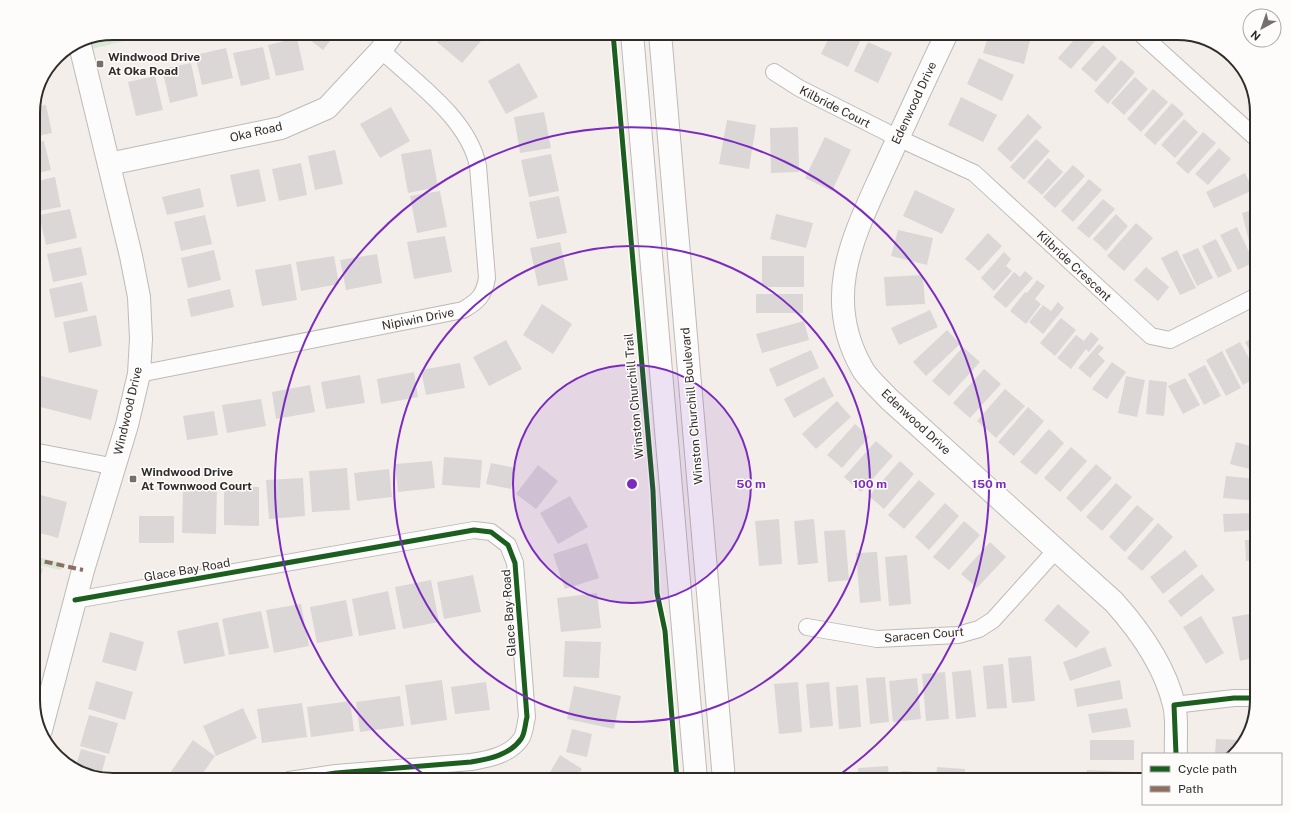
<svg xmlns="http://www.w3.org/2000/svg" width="1290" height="813" font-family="'Public Sans',sans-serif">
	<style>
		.green { fill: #d7e8d8 }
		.building { fill: #dbd7d7 }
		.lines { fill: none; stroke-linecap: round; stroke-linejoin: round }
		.street-casing { stroke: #bebab7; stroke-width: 18 }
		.secondary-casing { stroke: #bebab7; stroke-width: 24 }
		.street { stroke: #fdfcfc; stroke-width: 16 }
		.secondary { stroke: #fdfcfc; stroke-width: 22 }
		.quiet { stroke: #8d6e63; stroke-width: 4; stroke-dasharray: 8 4; stroke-linecap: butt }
		.cycleway-casing { stroke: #fefcfb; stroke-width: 8 }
		.cycleway { stroke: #1b5e20; stroke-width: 5 }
		.ring { fill: none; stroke: #7b2cbf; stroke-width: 2 }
		.poi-dot { fill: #75706d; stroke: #fefcfb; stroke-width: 1.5 }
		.labels { text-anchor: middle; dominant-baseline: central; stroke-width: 3; stroke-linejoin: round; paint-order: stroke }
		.poi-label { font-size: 12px; font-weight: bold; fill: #302c2a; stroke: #fefcfb; text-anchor: start }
		.street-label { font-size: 12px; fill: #302c2a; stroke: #fefcfb }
		.rim { fill: none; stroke: #302c2a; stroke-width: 2 }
		.centre { fill: #7b2cbf; stroke: #fefcfb; stroke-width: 2 }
		.ring-label { font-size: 12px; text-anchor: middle; font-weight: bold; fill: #7b2cbf; stroke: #fefcfb; stroke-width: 3; stroke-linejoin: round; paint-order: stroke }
	</style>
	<rect width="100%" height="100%" fill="#f4eeea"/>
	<g class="green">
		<polygon points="113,33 156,33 56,58 83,39"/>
		<polygon points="33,556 63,563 61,570 33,564"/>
	</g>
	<g class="building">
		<polygon points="301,33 336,33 323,50"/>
		<polygon points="444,33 471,33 481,41 462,63 437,42"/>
		<polygon points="484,33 499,33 493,40"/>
		<polygon points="831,33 864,33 848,67 821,54"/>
		<polygon points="989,33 1032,33 1024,64 983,53"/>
		<polygon points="1080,33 1088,33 1096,40 1071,69 1058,58"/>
		<polygon points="297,38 304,70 276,76 268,45"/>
		<polygon points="868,42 892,53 878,83 854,71"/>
		<polygon points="1206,42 1207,42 1221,46 1216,51"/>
		<polygon points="1103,45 1117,58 1096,82 1081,69"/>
		<polygon points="263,47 270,79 241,86 233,53"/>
		<polygon points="226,48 233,78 202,85 195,55"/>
		<polygon points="1225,50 1235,61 1231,65 1221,55"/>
		<polygon points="979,58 1014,75 1002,101 967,84"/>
		<polygon points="1121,60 1135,72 1108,104 1094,91"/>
		<polygon points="191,63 198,96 170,103 162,69"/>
		<polygon points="519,63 538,97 506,114 488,81"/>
		<polygon points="1239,65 1246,73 1247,79 1235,68"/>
		<polygon points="155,76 163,110 136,116 128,82"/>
		<polygon points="1135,77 1148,89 1124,115 1111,103"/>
		<polygon points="1153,89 1168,102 1141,132 1127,119"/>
		<polygon points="961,97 997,115 983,142 948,125"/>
		<polygon points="1172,103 1184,114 1155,145 1144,135"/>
		<polygon points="46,105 52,133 33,137 33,107"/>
		<polygon points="391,107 410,141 380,158 360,124"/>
		<polygon points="544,112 551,148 520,153 514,117"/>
		<polygon points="1028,114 1042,127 1011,162 997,149"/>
		<polygon points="1184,119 1198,132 1175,158 1161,145"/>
		<polygon points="727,120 756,125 749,169 719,164"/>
		<polygon points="798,127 799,172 771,173 770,128"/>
		<polygon points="1203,132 1216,143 1188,174 1176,163"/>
		<polygon points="825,137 851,150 832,191 805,178"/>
		<polygon points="1036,139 1050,151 1024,180 1010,167"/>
		<polygon points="44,141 51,170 33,174 33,143"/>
		<polygon points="1219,148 1231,159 1208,185 1195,174"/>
		<polygon points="431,149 438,187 408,193 401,154"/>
		<polygon points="335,150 343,184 315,190 308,156"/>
		<polygon points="551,154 559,191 529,197 521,160"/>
		<polygon points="1048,158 1063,172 1042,195 1027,182"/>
		<polygon points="301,163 307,195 279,201 272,169"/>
		<polygon points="1073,165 1085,176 1055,208 1043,197"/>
		<polygon points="259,169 266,201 237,207 230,175"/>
		<polygon points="1245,173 1253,190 1214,208 1206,192"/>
		<polygon points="55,177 61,207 33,212 33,182"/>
		<polygon points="1089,179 1102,190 1073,222 1061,211"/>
		<polygon points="200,188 204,207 167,215 162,197"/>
		<polygon points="915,190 955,209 942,234 903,216"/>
		<polygon points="440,191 447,227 417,233 410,196"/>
		<polygon points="559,196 567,233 537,239 529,202"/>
		<polygon points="1103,199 1115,209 1089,238 1077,228"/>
		<polygon points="70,209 77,238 46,245 39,215"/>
		<polygon points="1257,209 1257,244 1250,245 1242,213"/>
		<polygon points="776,214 813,223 806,248 770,239"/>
		<polygon points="1116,214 1128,226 1106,251 1093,239"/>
		<polygon points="205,215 212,244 181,251 174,222"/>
		<polygon points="1136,223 1153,238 1124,271 1107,256"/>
		<polygon points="1237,227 1254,262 1238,270 1220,235"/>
		<polygon points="898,230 933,238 927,265 891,256"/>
		<polygon points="988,233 1002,246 979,271 965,259"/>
		<polygon points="445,236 452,272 414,279 407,242"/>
		<polygon points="1216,239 1232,271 1218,278 1202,246"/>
		<polygon points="560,242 568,280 538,286 530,248"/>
		<polygon points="81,247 87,275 53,282 47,254"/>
		<polygon points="1198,248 1213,278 1197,286 1182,255"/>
		<polygon points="214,250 221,280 188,288 181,258"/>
		<polygon points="1177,250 1196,288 1180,295 1161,258"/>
		<polygon points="1004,252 1011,259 1006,266 1012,271 994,291 981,278"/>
		<polygon points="377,254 382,283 346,290 340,260"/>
		<polygon points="334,256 339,284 301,291 296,262"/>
		<rect x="762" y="256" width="42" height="31"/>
		<polygon points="291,264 297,300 262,306 255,270"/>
		<polygon points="1146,267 1169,287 1158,301 1134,280"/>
		<polygon points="1025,271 1033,278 1006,308 993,297 1014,272 1020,277"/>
		<polygon points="923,275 925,304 886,306 884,277"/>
		<polygon points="1037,280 1045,286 1035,299 1041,304 1026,324 1010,311 1025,292 1027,293"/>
		<polygon points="82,282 88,311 55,318 49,289"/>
		<polygon points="230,289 234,307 191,317 187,299"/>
		<rect x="756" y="294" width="47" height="19"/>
		<polygon points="1058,302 1064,308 1043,334 1029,322 1043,305 1051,311"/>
		<polygon points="542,304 572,324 553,354 523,335"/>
		<polygon points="930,310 938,327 899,345 891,328"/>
		<polygon points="96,315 102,346 69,353 63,322"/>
		<polygon points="1061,318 1076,330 1055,356 1040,343"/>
		<polygon points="804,321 809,340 762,353 756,334"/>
		<polygon points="947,330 960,344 926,376 913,362"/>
		<polygon points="1091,332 1099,339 1089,352 1086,349 1071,369 1057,358 1076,335 1084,341"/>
		<polygon points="1257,336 1257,364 1245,342"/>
		<polygon points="506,340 522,369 489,386 473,357"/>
		<polygon points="1240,342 1257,373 1257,377 1243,385 1225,350"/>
		<polygon points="1099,344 1104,348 1098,354 1105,361 1090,378 1078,368"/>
		<polygon points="963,347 980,362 949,396 932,381"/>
		<polygon points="811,350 819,368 777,387 769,369"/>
		<polygon points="1222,351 1241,388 1226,396 1206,360"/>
		<polygon points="1112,362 1126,372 1107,399 1092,389"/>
		<polygon points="460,363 465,388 426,395 421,370"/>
		<polygon points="1205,365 1221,396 1204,405 1188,374"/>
		<polygon points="984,369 1001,384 970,418 953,403"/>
		<polygon points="414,372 418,397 381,404 377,379"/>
		<polygon points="33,374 98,390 91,420 33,405"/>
		<polygon points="360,375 365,403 326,409 321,382"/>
		<polygon points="1126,376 1145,380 1137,417 1118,413"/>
		<polygon points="824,377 834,396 794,418 784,399"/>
		<polygon points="1185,378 1200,405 1183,414 1168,386"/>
		<polygon points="1149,380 1167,382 1164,416 1146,414"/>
		<polygon points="310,385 315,412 276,419 272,392"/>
		<polygon points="1005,389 1025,406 996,438 977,421"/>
		<polygon points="261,399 266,426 227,433 222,405"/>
		<polygon points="837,401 851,417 816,449 802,434"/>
		<polygon points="1028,407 1044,421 1014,456 998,442"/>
		<polygon points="214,411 218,435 187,440 183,416"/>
		<polygon points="855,424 869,437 842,468 827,455"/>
		<polygon points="1049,429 1064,443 1036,475 1020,462"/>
		<polygon points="876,441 893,456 861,492 844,477"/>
		<polygon points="1236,442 1257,448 1257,471 1230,464"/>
		<polygon points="1071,447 1087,461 1060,492 1044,478"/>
		<polygon points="444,457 482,460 480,488 442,485"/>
		<polygon points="432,461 435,488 398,492 395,464"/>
		<polygon points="900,461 914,474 884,509 869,496"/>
		<polygon points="491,463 516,468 511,489 486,484"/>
		<polygon points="1096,464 1112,478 1081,512 1066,498"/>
		<polygon points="538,465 558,481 536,509 516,494"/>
		<polygon points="347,468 350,510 312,512 309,471"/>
		<polygon points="389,469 392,497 357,501 354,473"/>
		<polygon points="1226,476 1257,479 1257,501 1223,498"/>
		<polygon points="303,478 305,516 269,519 266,480"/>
		<polygon points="919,480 935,494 904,529 888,515"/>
		<polygon points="1116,483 1132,497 1102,531 1086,517"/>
		<polygon points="183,485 217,486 216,534 182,533"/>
		<polygon points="224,487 259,487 259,526 224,525"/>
		<polygon points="33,493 67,502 58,538 33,531"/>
		<polygon points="570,496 588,527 558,544 540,513"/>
		<polygon points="945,503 959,516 929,550 915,537"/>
		<polygon points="1137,505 1154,519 1125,552 1109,537"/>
		<polygon points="1257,513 1257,530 1224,532 1223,514"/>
		<rect x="139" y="516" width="35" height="27"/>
		<polygon points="779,519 782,564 759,566 755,521"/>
		<polygon points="814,519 818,563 798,565 794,521"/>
		<polygon points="964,521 980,535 949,570 933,557"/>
		<polygon points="1158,523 1173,537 1142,571 1127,558"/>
		<polygon points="845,530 849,580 828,582 824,531"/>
		<polygon points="1257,539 1257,560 1246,561 1245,540"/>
		<polygon points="990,542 1006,557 977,588 961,574"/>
		<polygon points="587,543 599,578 565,589 553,554"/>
		<polygon points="1185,550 1198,566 1163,594 1150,577"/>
		<polygon points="877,552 881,601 860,603 856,553"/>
		<polygon points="907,555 911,604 889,606 885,557"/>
		<polygon points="33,566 43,569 34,599 33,599"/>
		<polygon points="1202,574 1215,590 1181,617 1168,601"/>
		<polygon points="473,575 481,612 444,619 437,582"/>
		<polygon points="431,580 439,622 403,629 395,587"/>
		<polygon points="388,591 396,629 359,636 352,599"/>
		<polygon points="597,593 601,628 561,632 557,598"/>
		<polygon points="346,600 353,636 317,643 310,607"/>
		<polygon points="301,604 309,646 274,653 266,610"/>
		<polygon points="1058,604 1090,632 1076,648 1044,620"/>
		<polygon points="261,611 269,648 229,655 222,619"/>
		<polygon points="1254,613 1257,630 1257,657 1240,661 1232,617"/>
		<polygon points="1201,616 1224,653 1206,664 1183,627"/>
		<polygon points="218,622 225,656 184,664 177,631"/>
		<polygon points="110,632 144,642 136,671 102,662"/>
		<polygon points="565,641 601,642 599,678 563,677"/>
		<polygon points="1105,647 1112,666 1070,681 1063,662"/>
		<polygon points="1031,656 1035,701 1012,703 1008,658"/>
		<polygon points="1003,664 1007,708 987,709 983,666"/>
		<polygon points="971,670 976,717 956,719 952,672"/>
		<polygon points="945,672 949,719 926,721 922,674"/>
		<polygon points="885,677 889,722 870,724 866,678"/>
		<polygon points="917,678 921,719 893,722 889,681"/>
		<polygon points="442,680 447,720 411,725 405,685"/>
		<polygon points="1120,680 1123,699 1077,707 1074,689"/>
		<polygon points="96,681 133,692 125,720 88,709"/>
		<polygon points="486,682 490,710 455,714 451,687"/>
		<polygon points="798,682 802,732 779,734 774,684"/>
		<polygon points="829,682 833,726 810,728 806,684"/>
		<polygon points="858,685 861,727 839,729 836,687"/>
		<polygon points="574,686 621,696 614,729 567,719"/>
		<polygon points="400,696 404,726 360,732 356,702"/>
		<polygon points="350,701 354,731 311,737 307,707"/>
		<polygon points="302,703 307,737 262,743 257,709"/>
		<polygon points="243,708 257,738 216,756 203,726"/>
		<polygon points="1127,708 1131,727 1092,733 1088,714"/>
		<polygon points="89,715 118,723 109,754 80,746"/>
		<polygon points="572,729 592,734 587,757 566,752"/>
		<polygon points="1216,739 1240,740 1239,748 1233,754 1215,754"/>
		<polygon points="193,740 215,756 198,780 174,780 168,776"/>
		<rect x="1090" y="740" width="44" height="20"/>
		<polygon points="81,749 106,756 101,776 75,769"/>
		<polygon points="560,755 582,769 575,780 555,780 548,776"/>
		<polygon points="888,766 889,780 859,780 858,768"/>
		<polygon points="937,767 965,769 964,780 936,780"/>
		<polygon points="1087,770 1135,772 1135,780 1086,780"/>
		<polygon points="902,771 931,773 930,780 901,780"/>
		<polygon points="851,775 851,780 822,780 822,777"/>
	</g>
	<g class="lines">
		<defs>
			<g id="street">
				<polyline points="1140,33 1257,139"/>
				<polyline points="774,72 799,88 898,138 974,173 1151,336 1170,340 1257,296"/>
				<path d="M139,374L463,310C478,301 484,296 487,278L478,166C468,118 415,82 381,50"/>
				<polyline points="33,451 116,467"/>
				<path d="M75,600L474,530L491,532L508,545L515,563L527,717C525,724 525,734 521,739C510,755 489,759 471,762L336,773L289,780"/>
				<polyline points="807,627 877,639 958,635 979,629 993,620 1056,550"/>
				<polyline points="1174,705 1234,698 1257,698"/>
			</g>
			<g id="secondary">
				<polyline points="632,33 696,780"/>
				<polyline points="660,33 724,780"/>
				<path d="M947,33C925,79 904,125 883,171C853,237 821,298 863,370C869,380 881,390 889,399L1114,602C1140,631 1165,666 1174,705C1178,720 1175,739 1176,754"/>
				<polyline points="109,164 281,128 327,108 381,50 393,33"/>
				<polyline points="41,730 83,570 127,425 139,374 141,339 139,297 131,256 79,41"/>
			</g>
		</defs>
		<use href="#street" class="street-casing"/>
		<use href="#secondary" class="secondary-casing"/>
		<use href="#street" class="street"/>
		<use href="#secondary" class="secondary"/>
		<polyline class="quiet" points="33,559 83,570"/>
		<defs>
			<g id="cycleway">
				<polyline points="613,33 653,491 657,593 665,631 677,780"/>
				<path d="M75,600L474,530L491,532L508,545L515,563L527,717C525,724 525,734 521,739C510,755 489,759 471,762L336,773L289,780"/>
				<polyline points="1176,754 1174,705 1234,698 1257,698"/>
			</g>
		</defs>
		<use href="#cycleway" class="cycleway-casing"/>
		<use href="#cycleway" class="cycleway"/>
	</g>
	<circle cx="632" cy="484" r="119" fill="#7b2cbf" fill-opacity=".12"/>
	<g class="ring">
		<circle cx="632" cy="484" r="119"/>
		<circle cx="632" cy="484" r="238"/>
		<path d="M432 780A357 357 0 1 1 832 780"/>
	</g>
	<g class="poi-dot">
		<rect x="96" y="60" width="8" height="8" rx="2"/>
		<rect x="129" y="475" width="8" height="8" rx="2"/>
	</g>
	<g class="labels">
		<g class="poi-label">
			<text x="108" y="57">Windwood Drive<tspan x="108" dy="14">At Oka Road</tspan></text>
			<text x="141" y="472">Windwood Drive<tspan x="141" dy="14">At Townwood Court</tspan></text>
		</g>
		<g class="street-label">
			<text transform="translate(914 103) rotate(-65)">Edenwood Drive</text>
			<text transform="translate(835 107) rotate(27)">Kilbride Court</text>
			<text transform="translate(256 132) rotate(-13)">Oka Road</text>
			<text transform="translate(1074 266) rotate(43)">Kilbride Crescent</text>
			<text transform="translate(418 319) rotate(-11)">Nipiwin Drive</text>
			<text transform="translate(634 396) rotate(-95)">Winston Churchill Trail</text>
			<text transform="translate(692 406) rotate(-95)">Winston Churchill Boulevard</text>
			<text transform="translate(128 411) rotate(-77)">Windwood Drive</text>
			<text transform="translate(916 422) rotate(43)">Edenwood Drive</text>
			<text transform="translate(187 570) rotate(-10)">Glace Bay Road</text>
			<text transform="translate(509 613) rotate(-94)">Glace Bay Road</text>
			<text transform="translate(924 635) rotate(-5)">Saracen Court</text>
		</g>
	</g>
	<path d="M0 0H1290V813H0ZM113 40H1177A73 73 0 0 1 1250 113V700A73 73 0 0 1 1177 773H113A73 73 0 0 1 40 700V113A73 73 0 0 1 113 40Z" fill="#fefcfb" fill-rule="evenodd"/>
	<path class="rim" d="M113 40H1177A73 73 0 0 1 1250 113V700A73 73 0 0 1 1177 773H113A73 73 0 0 1 40 700V113A73 73 0 0 1 113 40Z"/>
	<circle cx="632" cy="484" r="6" class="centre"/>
	<g class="ring-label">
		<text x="751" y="488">50 m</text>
		<text x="870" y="488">100 m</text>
		<text x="989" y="488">150 m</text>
	</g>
	<rect x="1142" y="753" width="140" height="52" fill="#fefcfb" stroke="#aca9a7"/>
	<rect x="1150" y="766" width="20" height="6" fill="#1b5e20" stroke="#aca9a7"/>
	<text x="1178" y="773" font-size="12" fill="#302c2a">Cycle path</text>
	<rect x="1150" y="786" width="20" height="6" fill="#8d6e63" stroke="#aca9a7"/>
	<text x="1178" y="793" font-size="12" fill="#302c2a">Path</text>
	<g transform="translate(1262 28) rotate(220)"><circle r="19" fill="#fefcfb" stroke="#aca9a7"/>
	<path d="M0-3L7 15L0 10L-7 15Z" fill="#75706d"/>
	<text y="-6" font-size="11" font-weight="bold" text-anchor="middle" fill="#302c2a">N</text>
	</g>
</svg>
